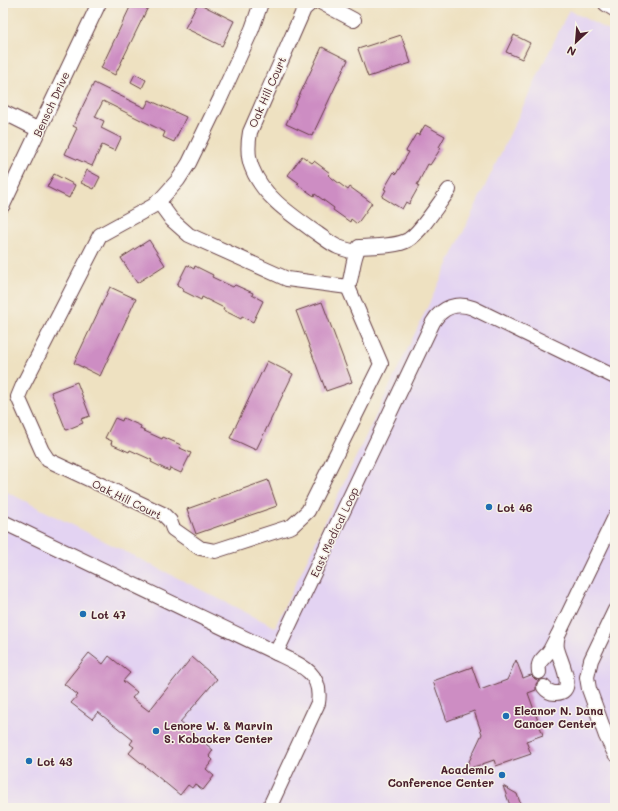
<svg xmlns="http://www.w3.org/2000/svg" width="618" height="811" font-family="Mali,sans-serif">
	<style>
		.built { fill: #e3d3f2 }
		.building { fill: #cd8dc3 }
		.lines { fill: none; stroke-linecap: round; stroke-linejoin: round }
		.minor-casing { stroke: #633c42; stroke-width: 16 }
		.major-casing { stroke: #633c42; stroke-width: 19 }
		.minor { stroke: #fff; stroke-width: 14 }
		.major { stroke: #fff; stroke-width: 17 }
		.poi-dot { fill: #1f6fb2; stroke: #f7f3e8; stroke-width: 1.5 }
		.labels { text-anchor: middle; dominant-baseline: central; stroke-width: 3; stroke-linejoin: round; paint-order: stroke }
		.street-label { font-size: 11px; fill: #4a1f2b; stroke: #f7f3e8 }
		.poi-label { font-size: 11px; font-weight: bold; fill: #4a1f2b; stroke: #f7f3e8; text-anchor: start }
	</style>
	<rect width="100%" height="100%" fill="#f7f3e8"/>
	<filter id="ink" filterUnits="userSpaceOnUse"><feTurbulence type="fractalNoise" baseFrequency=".025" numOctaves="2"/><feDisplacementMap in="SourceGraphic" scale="8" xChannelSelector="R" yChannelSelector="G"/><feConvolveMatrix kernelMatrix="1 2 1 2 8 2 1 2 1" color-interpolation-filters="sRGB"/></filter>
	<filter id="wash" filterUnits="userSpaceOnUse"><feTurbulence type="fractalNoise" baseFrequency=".012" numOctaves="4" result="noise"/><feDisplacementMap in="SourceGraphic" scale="16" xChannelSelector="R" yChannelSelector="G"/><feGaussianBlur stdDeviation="0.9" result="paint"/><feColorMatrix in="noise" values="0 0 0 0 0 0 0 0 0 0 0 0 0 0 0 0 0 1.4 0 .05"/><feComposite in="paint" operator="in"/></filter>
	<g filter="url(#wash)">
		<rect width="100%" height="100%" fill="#eee1c1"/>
		<polygon class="built" points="569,10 615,34 615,808 3,808 3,490 275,627"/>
		<g id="blocks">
			<g class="building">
				<polygon points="132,3 150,3 115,75 101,68"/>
				<polygon points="198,3 234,21 222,46 185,28"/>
				<polygon points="401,35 411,63 368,77 358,49"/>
				<polygon points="514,35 530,43 522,59 506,52"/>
				<polygon points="322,47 348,60 312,136 286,124"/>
				<polygon points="135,74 146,80 142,88 131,82"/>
				<polygon points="94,83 145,108 149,100 186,117 174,142 163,137 165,132 103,101 95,117 104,121 101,128 121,138 115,151 102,145 92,166 65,154 77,128 73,126"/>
				<polygon points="425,125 445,136 439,147 441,148 430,165 428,164 417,185 419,186 409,204 406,202 402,209 382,197 386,190 384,189 394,172 396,174 409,152 406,151 416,134 419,135"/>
				<polygon points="302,156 312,163 314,161 330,173 328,175 348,190 350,187 372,203 357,224 351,219 350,222 333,210 334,208 315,194 314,196 297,184 299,183 288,175"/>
				<polygon points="87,170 100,177 94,189 81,183"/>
				<polygon points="54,174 75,185 69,198 47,187"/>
				<polygon points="149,240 165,265 137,283 121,258"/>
				<polygon points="187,265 194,269 195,266 213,275 212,277 233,287 235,285 253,293 252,295 263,301 253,322 242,316 241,319 223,310 224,308 202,297 201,300 183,291 184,289 177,285"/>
				<polygon points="110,287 136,299 100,376 74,363"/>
				<polygon points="322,302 352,382 326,391 296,311"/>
				<polygon points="267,361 293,374 256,450 230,438"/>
				<polygon points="77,382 90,416 81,419 83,423 66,430 51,392"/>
				<polygon points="115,418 122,421 123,418 141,426 140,429 162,439 163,437 181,445 180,448 191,453 181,473 170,468 169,471 151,462 152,460 130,450 129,452 111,444 112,441 105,438"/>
				<polygon points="268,480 277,506 196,534 187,509"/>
				<polygon points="89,653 103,664 109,656 130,673 123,681 137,692 132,698 149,711 192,657 217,679 180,722 213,750 209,756 213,760 206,769 214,776 203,790 195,784 192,788 188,785 180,795 129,753 134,747 130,744 133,740 98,712 92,719 71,703 78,695 64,684"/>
				<polygon points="516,660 523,678 531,675 535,679 539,680 536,684 536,690 528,693 543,735 526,741 531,754 496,766 494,760 465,770 482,734 474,711 447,721 433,681 472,667 480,690 507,680"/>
				<polygon points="503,786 517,794 522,808 511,808"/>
			</g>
		</g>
	</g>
	<g filter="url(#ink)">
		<use href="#blocks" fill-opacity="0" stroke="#633c42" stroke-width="1"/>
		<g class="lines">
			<defs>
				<g id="minor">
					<polyline points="261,3 252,29 220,99 189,163 178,180 161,199 153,206 100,235 23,385 18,397 42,451 48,460 163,514 170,521 173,529 200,548 215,551 292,526 308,511 381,364 348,287"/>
					<path d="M311,3L304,9L250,132C248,143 247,156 252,168C263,197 293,216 318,234C324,238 331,244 338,247C344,249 350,251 356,252"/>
					<polyline points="322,3 354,20"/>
					<polyline points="3,112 39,130"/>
					<path d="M158,201L172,220L189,235L287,279L348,287C353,275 352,259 359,247C372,246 396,247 408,240C421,232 439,203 449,190"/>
					<polyline points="3,205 99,3"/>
					<path d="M3,522L276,653C299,664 323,672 318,703L269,808"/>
					<polyline points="615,610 591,660 587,677 589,689 606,736 615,754"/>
					<polyline points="558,635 615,517"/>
					<path d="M276,653L433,322C442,307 457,302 473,308L615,377"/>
					<path d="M539,672C537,659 544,660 550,650C553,645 555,640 558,635C557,639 556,643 557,648C559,659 579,694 555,693C550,693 547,691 544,687"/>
				</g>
				<polyline id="major" points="607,3 615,8"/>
			</defs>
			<use href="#minor" class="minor-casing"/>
			<use href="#major" class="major-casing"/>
			<use href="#minor" class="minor"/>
			<use href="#major" class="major"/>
		</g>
	</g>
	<g class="poi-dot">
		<circle cx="489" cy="507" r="4"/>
		<circle cx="83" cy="614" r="4"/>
		<circle cx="506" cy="716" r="4"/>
		<circle cx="156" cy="731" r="4"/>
		<circle cx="29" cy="761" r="4"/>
		<circle cx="502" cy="775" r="4"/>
	</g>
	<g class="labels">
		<g class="street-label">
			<text transform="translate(267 92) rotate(-66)">Oak Hill Court</text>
			<text transform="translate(51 104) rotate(-65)">Bensch Drive</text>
			<text transform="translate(127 499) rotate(26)">Oak Hill Court</text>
			<text transform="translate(334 532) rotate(-65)">East Medical Loop</text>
		</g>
		<g class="poi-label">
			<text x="497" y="507">Lot 46</text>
			<text x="91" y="614">Lot 47</text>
			<text x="514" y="710">Eleanor N. Dana<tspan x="514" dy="13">Cancer Center</tspan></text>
			<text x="164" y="725">Lenore W. &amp; Marvin<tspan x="164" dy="13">S. Kobacker Center</tspan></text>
			<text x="37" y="761">Lot 43</text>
			<text x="494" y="769" text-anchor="end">Academic<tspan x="494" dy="13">Conference Center</tspan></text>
		</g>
	</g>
	<rect width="618" height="811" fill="none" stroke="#f7f3e8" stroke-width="16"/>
	<g transform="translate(576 42) rotate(206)" stroke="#f7f3e8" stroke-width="3" paint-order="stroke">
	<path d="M0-3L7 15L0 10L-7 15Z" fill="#4a1f2b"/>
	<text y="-6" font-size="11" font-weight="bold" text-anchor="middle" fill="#4a1f2b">N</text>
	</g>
</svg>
